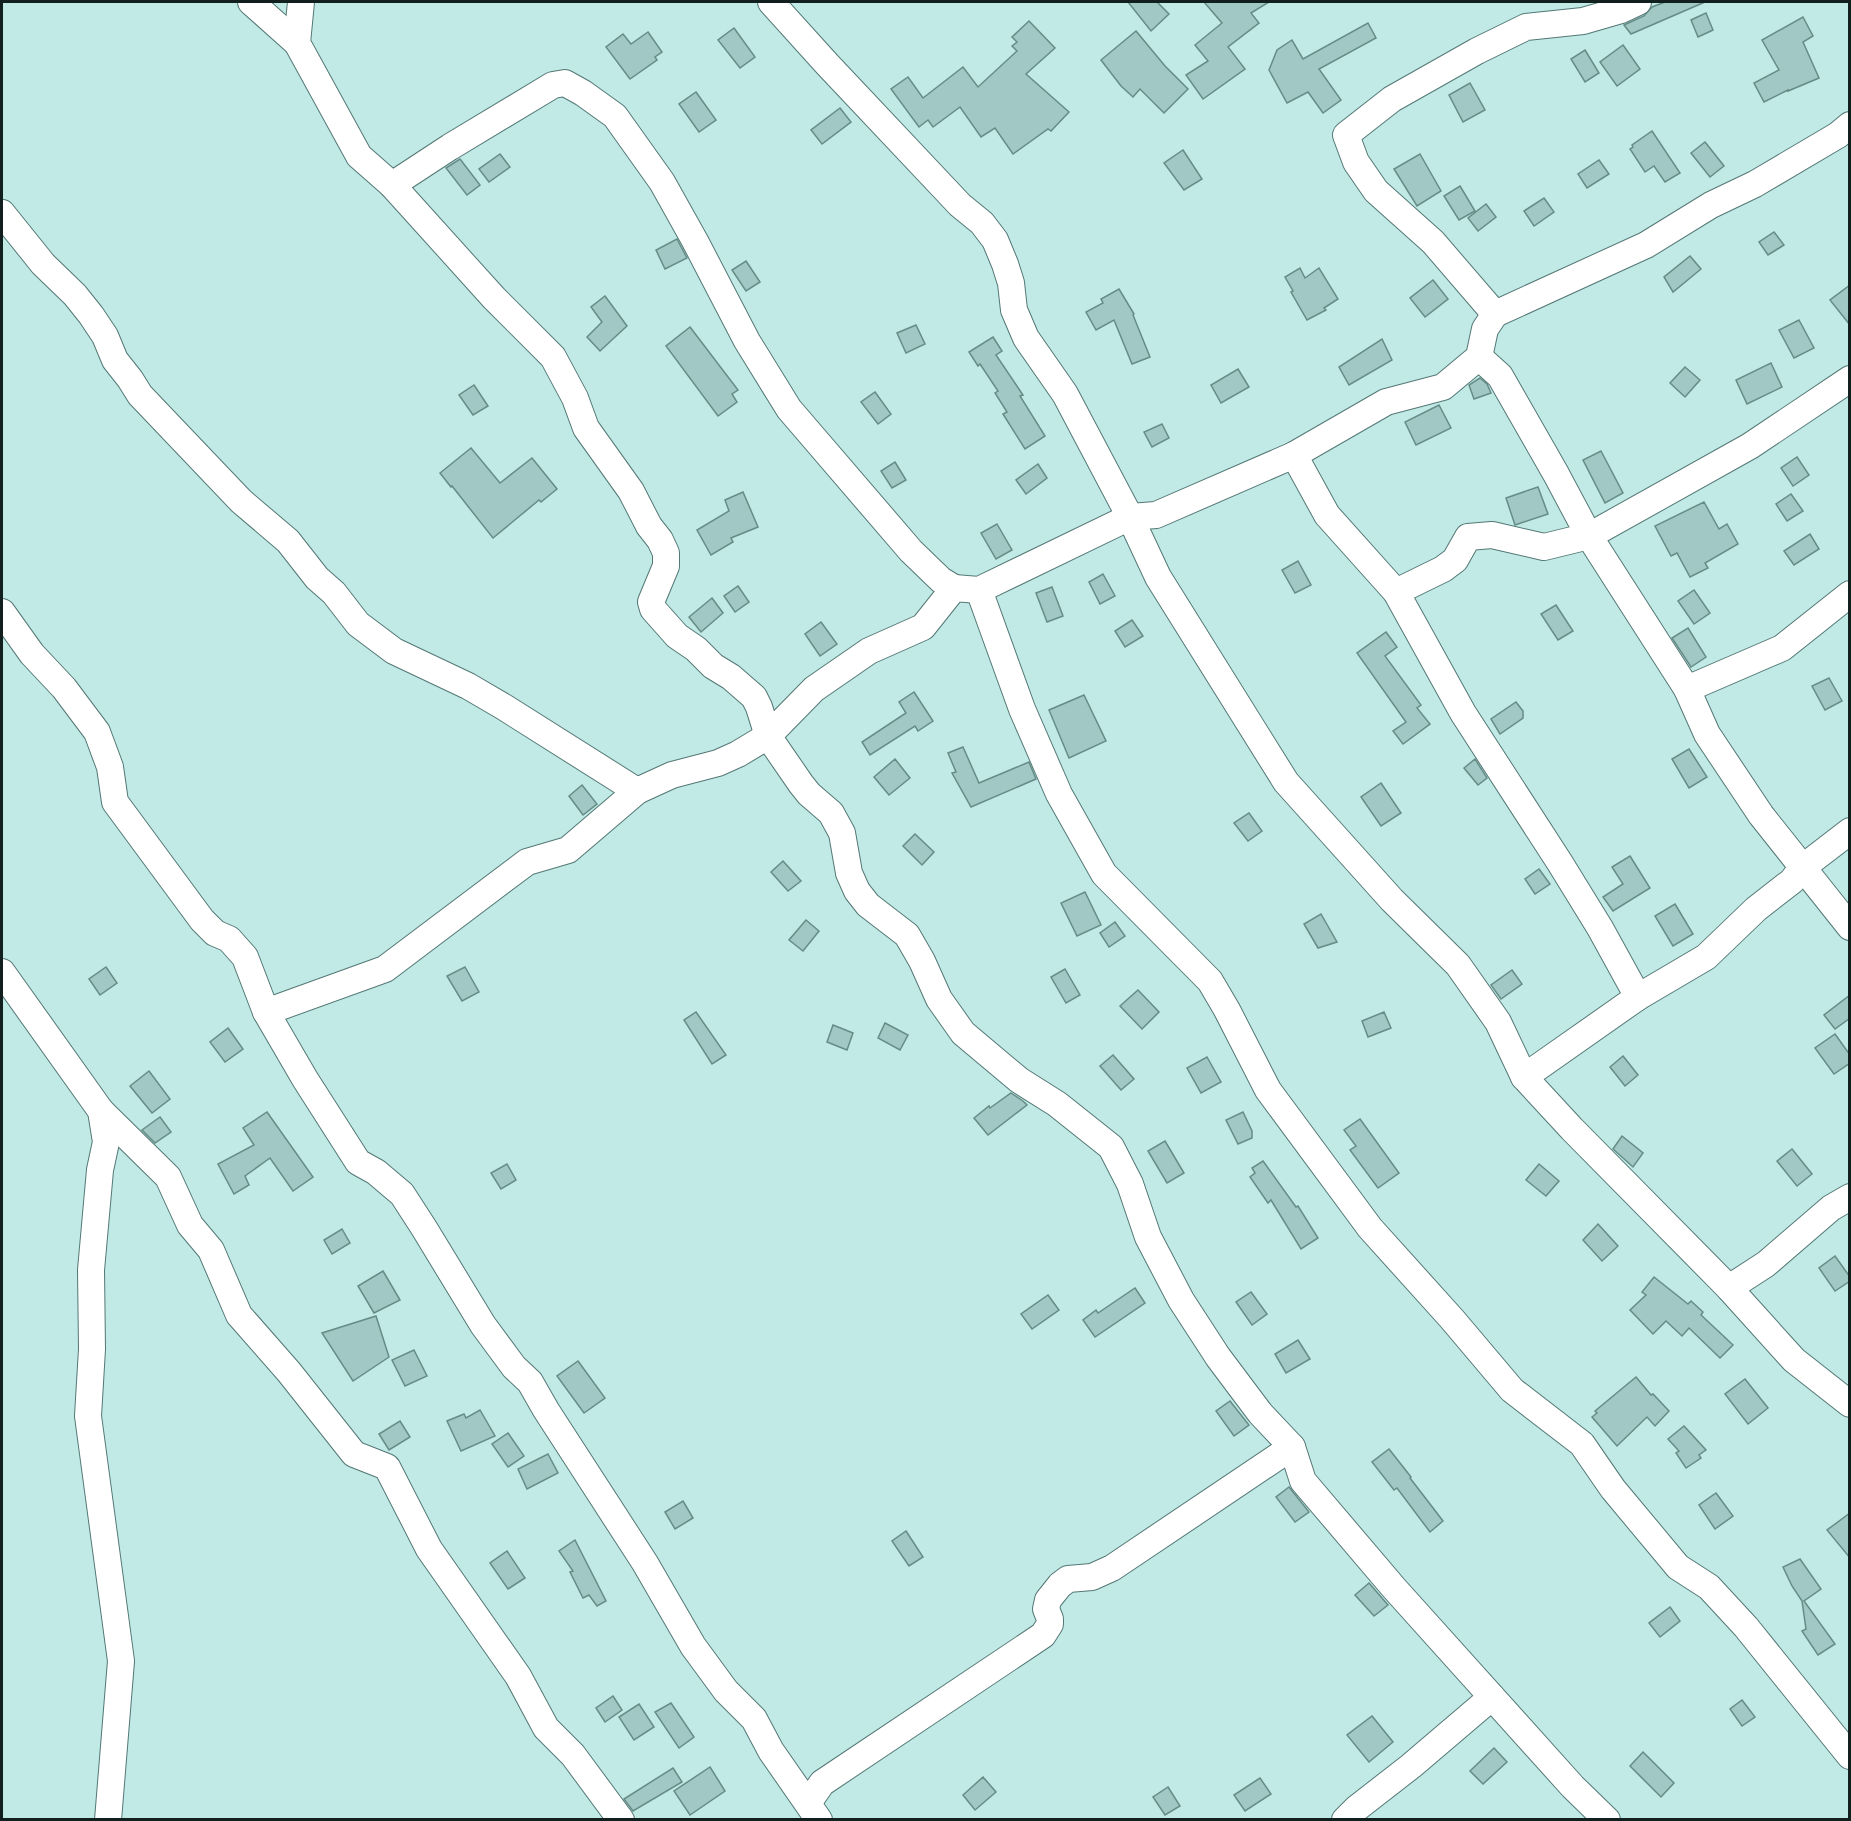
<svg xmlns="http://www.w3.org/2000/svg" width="1851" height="1821" font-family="'Exo 2',sans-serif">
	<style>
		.building { fill: #a1c8c4; stroke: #668c88; stroke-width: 1.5 }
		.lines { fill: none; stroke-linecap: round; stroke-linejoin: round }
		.street-casing { stroke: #537875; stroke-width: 28 }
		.street { stroke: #fff; stroke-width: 26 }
	</style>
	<rect width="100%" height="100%" fill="#c1e9e5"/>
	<g class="building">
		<polygon points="1128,2 1157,2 1169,14 1151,31"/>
		<polygon points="1204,2 1269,2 1251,13 1259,23 1228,47 1245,69 1203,99 1186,75 1208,61 1195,45 1222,23"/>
		<polygon points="1665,2 1705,2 1631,34 1624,25 1644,16 1652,7"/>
		<polygon points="1706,13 1713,30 1698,37 1691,20"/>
		<polygon points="1803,17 1813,36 1803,42 1819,78 1788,91 1788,90 1764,102 1754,83 1779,70 1762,40"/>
		<polygon points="1029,21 1055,48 1026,74 1069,112 1051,131 1048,129 1013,154 995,128 981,137 960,107 933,127 928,120 919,127 891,89 908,77 923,98 963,67 978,87 1017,51 1012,46 1017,42 1012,37"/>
		<polygon points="1368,23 1376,38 1319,69 1341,100 1323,113 1308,92 1287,103 1269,70 1277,50 1292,40 1303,59"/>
		<polygon points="734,28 755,57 740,68 718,40"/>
		<polygon points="1136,31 1165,66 1188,89 1164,113 1140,89 1133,97 1121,86 1101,60"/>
		<polygon points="648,32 662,52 655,57 657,60 630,79 606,47 623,34 631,44"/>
		<polygon points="1623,45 1640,69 1617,86 1600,62"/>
		<polygon points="1585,50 1599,73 1585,82 1571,59"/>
		<polygon points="1470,83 1485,110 1463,122 1449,95"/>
		<polygon points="696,92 716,120 699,132 679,104"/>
		<polygon points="840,108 851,122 822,144 811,130"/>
		<polygon points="1652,131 1680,173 1665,182 1654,166 1645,172 1630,149 1633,147 1632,145"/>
		<polygon points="1705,142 1724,166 1710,177 1691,153"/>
		<polygon points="1183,150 1202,179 1184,190 1164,163"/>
		<polygon points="500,154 510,167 489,182 479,169"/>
		<polygon points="1420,154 1441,191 1417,206 1394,169"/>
		<polygon points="460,159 480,185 467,195 446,168"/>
		<polygon points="1599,160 1609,174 1587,188 1578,174"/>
		<polygon points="1460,186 1475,211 1459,220 1444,196"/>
		<polygon points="1544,198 1554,212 1534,226 1524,211"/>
		<polygon points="1486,204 1496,217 1478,231 1468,218"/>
		<polygon points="1774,232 1784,245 1768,255 1759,242"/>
		<polygon points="677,239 687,258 665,269 656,250"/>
		<polygon points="1690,256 1701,269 1673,292 1664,277"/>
		<polygon points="746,261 760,282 746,291 732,270"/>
		<polygon points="1300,268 1305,278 1319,268 1338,299 1324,308 1326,310 1307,320 1291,292 1293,291 1285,277"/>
		<polygon points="1433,280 1448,299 1425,317 1410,298"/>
		<polygon points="1850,285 1850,325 1830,300"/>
		<polygon points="1119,289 1134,314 1133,315 1150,357 1132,364 1114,320 1096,330 1086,312 1103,303 1101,299"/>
		<polygon points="605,296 627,326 600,351 587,337 602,322 591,307"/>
		<polygon points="1799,320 1814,348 1794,358 1779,330"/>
		<polygon points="916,325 925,344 906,353 897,333"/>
		<polygon points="690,327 738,390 732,394 737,402 718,416 666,346"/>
		<polygon points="993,337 1002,351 996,355 1023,395 1020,396 1045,436 1025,449 1003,414 1007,412 995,393 998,391 980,364 978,366 969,352"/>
		<polygon points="1382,339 1392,360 1349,385 1339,367"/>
		<polygon points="1771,363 1782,387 1747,404 1736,380"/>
		<polygon points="1685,367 1700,380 1685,397 1670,383"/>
		<polygon points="1238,369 1249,387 1221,403 1211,385"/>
		<polygon points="1480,378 1487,384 1491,393 1474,399 1469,385"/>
		<polygon points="474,385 488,406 473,415 459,395"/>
		<polygon points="875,392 891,414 878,424 861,402"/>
		<polygon points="1439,405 1451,428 1416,445 1405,422"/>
		<polygon points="1162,424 1169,438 1152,447 1144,432"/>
		<polygon points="471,448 500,483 532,458 557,489 541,502 539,500 493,538 452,486 451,487 440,473"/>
		<polygon points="1601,451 1623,493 1605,503 1583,460"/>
		<polygon points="1797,457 1809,475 1793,486 1781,468"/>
		<polygon points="895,462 906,480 892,488 881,471"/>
		<polygon points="1038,464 1047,478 1026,494 1016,480"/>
		<polygon points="1538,487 1548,514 1515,525 1506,498"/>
		<polygon points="743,492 758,527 731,538 733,542 711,555 697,530 729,511 725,500"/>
		<polygon points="1791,494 1803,511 1787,521 1776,504"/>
		<polygon points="1704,502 1719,529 1727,524 1738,544 1705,563 1708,568 1690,577 1677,553 1671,556 1655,526"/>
		<polygon points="997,524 1012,550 996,559 981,533"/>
		<polygon points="1810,534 1819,549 1794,565 1784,551"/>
		<polygon points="1298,561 1311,585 1295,593 1282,570"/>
		<polygon points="1103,574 1115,596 1100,604 1089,582"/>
		<polygon points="738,586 749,602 735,612 724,596"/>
		<polygon points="1052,587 1063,616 1047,622 1036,593"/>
		<polygon points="1694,590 1710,613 1694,624 1678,601"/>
		<polygon points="712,598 723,613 701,632 689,617"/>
		<polygon points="1556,605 1573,631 1558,640 1541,614"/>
		<polygon points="1132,620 1143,636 1125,647 1115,631"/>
		<polygon points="821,622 837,644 820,656 805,634"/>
		<polygon points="1688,628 1706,657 1691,667 1672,638"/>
		<polygon points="1386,632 1397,647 1385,656 1421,705 1417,708 1430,724 1403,744 1393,731 1406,722 1357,653"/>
		<polygon points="1829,678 1842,701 1825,710 1812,686"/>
		<polygon points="914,692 933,721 918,731 915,726 870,755 862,742 906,713 899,702"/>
		<polygon points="1084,695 1106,741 1069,758 1049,710"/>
		<polygon points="1516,702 1523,711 1523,718 1500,734 1491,719"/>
		<polygon points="963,747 979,783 1029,762 1036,779 971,807 952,773 956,772 948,753"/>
		<polygon points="1689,749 1707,777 1689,788 1672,759"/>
		<polygon points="895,759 910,778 889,795 874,777"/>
		<polygon points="1475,759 1487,778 1478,785 1464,768"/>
		<polygon points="1381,783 1401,813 1381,826 1361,797"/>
		<polygon points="582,785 597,804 583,815 569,796"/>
		<polygon points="1249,813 1262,831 1248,841 1234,823"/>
		<polygon points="915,834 934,852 922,865 903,846"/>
		<polygon points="1630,856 1650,888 1613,911 1603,897 1623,884 1612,867"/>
		<polygon points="783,861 801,881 788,891 771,872"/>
		<polygon points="1539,869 1550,884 1535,894 1525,879"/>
		<polygon points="1085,892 1101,925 1077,936 1061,903"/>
		<polygon points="1675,904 1693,934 1673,946 1655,916"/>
		<polygon points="1321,914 1337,942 1318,948 1304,924"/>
		<polygon points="806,920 819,931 803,951 789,940"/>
		<polygon points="1115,922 1125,936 1109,947 1100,933"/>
		<polygon points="106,967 117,983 100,995 89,979"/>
		<polygon points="465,967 479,992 462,1001 447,976"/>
		<polygon points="1065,969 1080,995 1066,1003 1051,977"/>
		<polygon points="1512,970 1522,984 1501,999 1491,985"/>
		<polygon points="1138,990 1159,1012 1142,1029 1120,1006"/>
		<polygon points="1850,995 1850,1018 1835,1029 1824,1015"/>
		<polygon points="696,1012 726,1055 712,1064 684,1020"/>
		<polygon points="1384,1012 1391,1028 1368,1037 1362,1021"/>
		<polygon points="885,1023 908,1035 900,1050 878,1038"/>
		<polygon points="833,1025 853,1033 847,1050 827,1042"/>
		<polygon points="228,1028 243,1049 225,1062 210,1042"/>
		<polygon points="1835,1034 1850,1055 1850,1063 1834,1074 1815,1048"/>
		<polygon points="1113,1055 1134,1079 1121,1090 1100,1066"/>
		<polygon points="1623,1056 1638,1075 1625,1086 1610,1067"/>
		<polygon points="1207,1057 1221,1082 1201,1093 1187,1068"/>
		<polygon points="149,1071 170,1099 152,1113 130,1086"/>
		<polygon points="1011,1093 1023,1101 1027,1105 988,1135 974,1118 989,1106 990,1108"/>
		<polygon points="267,1112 313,1177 293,1191 270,1158 245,1176 249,1185 234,1194 218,1164 254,1145 243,1128"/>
		<polygon points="1243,1112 1252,1131 1252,1138 1238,1144 1226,1120"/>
		<polygon points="160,1117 171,1132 155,1143 142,1130"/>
		<polygon points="1360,1119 1399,1173 1378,1188 1350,1150 1356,1146 1344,1130"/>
		<polygon points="1622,1136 1643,1153 1633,1167 1613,1149"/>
		<polygon points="1165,1141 1184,1173 1167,1183 1148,1151"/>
		<polygon points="1792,1149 1812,1174 1797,1186 1777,1161"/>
		<polygon points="1263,1161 1296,1207 1298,1206 1318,1238 1301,1249 1271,1200 1268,1203 1250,1177 1255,1173 1252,1168"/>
		<polygon points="507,1164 516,1180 501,1189 491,1173"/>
		<polygon points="1539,1164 1559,1181 1546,1196 1526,1180"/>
		<polygon points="1598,1224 1618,1246 1602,1261 1583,1240"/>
		<polygon points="342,1229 350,1243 332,1254 324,1240"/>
		<polygon points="1835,1256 1850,1277 1850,1281 1835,1291 1819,1268"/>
		<polygon points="383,1271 400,1300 374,1313 358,1286"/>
		<polygon points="1654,1277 1688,1304 1691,1301 1703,1312 1701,1315 1733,1345 1720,1358 1689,1328 1682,1336 1666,1321 1653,1334 1630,1310 1646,1295 1642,1292"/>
		<polygon points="1135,1288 1145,1303 1095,1337 1083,1320 1096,1310 1098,1313"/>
		<polygon points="1251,1292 1267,1314 1252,1325 1236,1302"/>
		<polygon points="1048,1295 1059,1310 1032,1329 1021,1314"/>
		<polygon points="376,1316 389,1357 353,1381 322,1333"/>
		<polygon points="1298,1340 1310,1359 1286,1373 1275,1354"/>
		<polygon points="414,1350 427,1376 405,1386 392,1360"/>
		<polygon points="578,1361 605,1398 584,1413 557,1376"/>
		<polygon points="1636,1377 1651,1395 1653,1394 1669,1411 1655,1426 1647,1417 1617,1446 1592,1417 1597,1413 1595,1411"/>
		<polygon points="1745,1379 1768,1408 1748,1424 1725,1394"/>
		<polygon points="1230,1401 1249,1425 1234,1436 1216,1411"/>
		<polygon points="480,1410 495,1436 461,1451 447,1421 464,1414 466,1418"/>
		<polygon points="400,1421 410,1437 389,1450 379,1434"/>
		<polygon points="1684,1426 1706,1450 1699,1455 1701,1458 1686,1468 1676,1453 1679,1451 1668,1439"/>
		<polygon points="508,1433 524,1456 508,1467 492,1444"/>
		<polygon points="1389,1449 1411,1477 1410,1478 1443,1521 1430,1532 1397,1488 1394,1490 1372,1462"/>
		<polygon points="548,1454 558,1473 527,1489 518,1469"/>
		<polygon points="1289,1487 1309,1512 1295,1522 1276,1497"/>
		<polygon points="1716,1493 1733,1516 1715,1529 1699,1505"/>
		<polygon points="683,1501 693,1518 675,1529 665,1512"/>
		<polygon points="1850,1513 1850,1558 1827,1530"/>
		<polygon points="906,1531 923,1557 909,1566 892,1541"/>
		<polygon points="575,1540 606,1601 597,1606 589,1595 583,1598 570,1572 573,1571 559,1551"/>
		<polygon points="507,1551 525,1578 508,1589 490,1563"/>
		<polygon points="1800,1559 1821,1589 1804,1601 1835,1644 1818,1655 1802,1631 1806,1629 1802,1601 1792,1586 1783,1567"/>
		<polygon points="1369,1583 1388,1605 1374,1616 1355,1595"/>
		<polygon points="1670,1607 1680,1621 1660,1637 1649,1623"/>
		<polygon points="613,1696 622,1710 605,1722 596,1708"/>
		<polygon points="1742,1700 1755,1717 1742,1726 1730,1709"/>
		<polygon points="671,1703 694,1737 679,1748 655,1712"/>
		<polygon points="639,1704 654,1727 634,1740 619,1717"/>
		<polygon points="1372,1716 1393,1742 1369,1762 1347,1735"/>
		<polygon points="1494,1748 1507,1762 1483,1784 1470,1771"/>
		<polygon points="1643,1752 1674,1783 1661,1797 1630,1766"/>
		<polygon points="710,1767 725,1791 690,1815 674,1791"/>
		<polygon points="673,1768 682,1782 633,1811 624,1799"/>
		<polygon points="983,1777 996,1792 975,1810 963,1795"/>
		<polygon points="1260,1778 1271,1794 1245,1811 1234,1795"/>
		<polygon points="1168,1787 1180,1806 1165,1815 1153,1797"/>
	</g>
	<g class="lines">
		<defs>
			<g id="street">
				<polyline points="251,2 297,43"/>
				<polyline points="301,2 297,43 359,156 392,185 494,298 553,357 575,398 586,428 631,491 649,526 660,540 666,553 666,566 651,602 653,609 677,636 696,649 713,666 731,677 754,697 759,707 768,736 801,784 809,794 831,813 842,833 849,873 857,891 868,905 907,935 922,961 939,999 963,1033 1019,1080 1057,1104 1111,1147 1130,1184 1148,1237 1181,1300 1218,1357 1260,1413 1292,1447 1303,1481 1394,1588 1573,1787 1607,1820"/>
				<polyline points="771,2 827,64 960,205 982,223 995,240 1005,264 1011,283 1014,310 1026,338 1065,394 1130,517 1158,577 1286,782 1392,900 1458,965 1498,1022 1524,1077 1572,1129 1729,1288 1794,1360 1850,1404"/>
				<polyline points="392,185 450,147 553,85 565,83 583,93 615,116 662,182 695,241 747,341 789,409 911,551 941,580 954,588"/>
				<polyline points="2,213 43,264 75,295 91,315 105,336 115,360 130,379 140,395 241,501 288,541 317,578 334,593 358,624 394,651 468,686 504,707 637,791"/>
				<polyline points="1495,314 1646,245 1711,205 1755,184 1838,135 1850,125"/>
				<polyline points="1479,357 1500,376 1556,474 1589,536 1687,689 1707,734 1761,815 1850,927"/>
				<polyline points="1294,455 1327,515 1396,592 1463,713 1560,863 1600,928 1638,997"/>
				<polyline points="979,590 1022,709 1059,794 1104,874 1210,981 1227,1010 1268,1090 1370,1228 1452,1319 1512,1390 1582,1444 1613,1489 1678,1567 1709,1587 1746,1627 1850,1756"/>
				<polyline points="1396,592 1443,569 1455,560 1468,537 1492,535 1544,547 1589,536 1750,446 1850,379"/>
				<polyline points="2,612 32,654 64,688 97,732 110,767 115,802 202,920 215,933 229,939 245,957 266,1012 305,1079 358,1162 376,1172 402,1194 424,1228 483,1325 514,1367 530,1382 546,1410 645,1563 693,1646 726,1691 754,1719 771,1751 819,1820"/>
				<polyline points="1687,689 1782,648 1850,594"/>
				<polyline points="2,972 101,1111 106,1142 100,1170 91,1270 92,1349 88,1416 121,1661 108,1820"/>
				<polyline points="266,1012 385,969 527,862 568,850 637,791 672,775 718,763 738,754 768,736 814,689 869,651 923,627 954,588 979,590 1130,517 1156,515 1294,455 1386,402 1443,387 1479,357 1485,329 1495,314 1433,242 1376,191 1356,162 1346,135 1392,99 1477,51 1526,27 1583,21 1621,10 1638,2"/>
				<polyline points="1524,1077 1638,997 1706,957 1756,909 1792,881 1802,868 1850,831"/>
				<polyline points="101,1111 168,1177 190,1225 211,1250 239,1315 289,1372 354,1454 387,1467 429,1549 518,1676 546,1728 573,1755 621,1820"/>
				<polyline points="1729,1288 1766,1264 1831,1208 1850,1197"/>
				<polyline points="808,1803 822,1783 1043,1635 1050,1624 1050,1619 1046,1609 1048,1600 1060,1585 1068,1579 1092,1577 1112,1568 1292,1447"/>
				<polyline points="1345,1820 1357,1808 1411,1766 1492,1697"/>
			</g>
		</defs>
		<use href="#street" class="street-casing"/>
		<use href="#street" class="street"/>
	</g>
	<rect width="1851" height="1821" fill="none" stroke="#11201f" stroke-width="6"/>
</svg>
